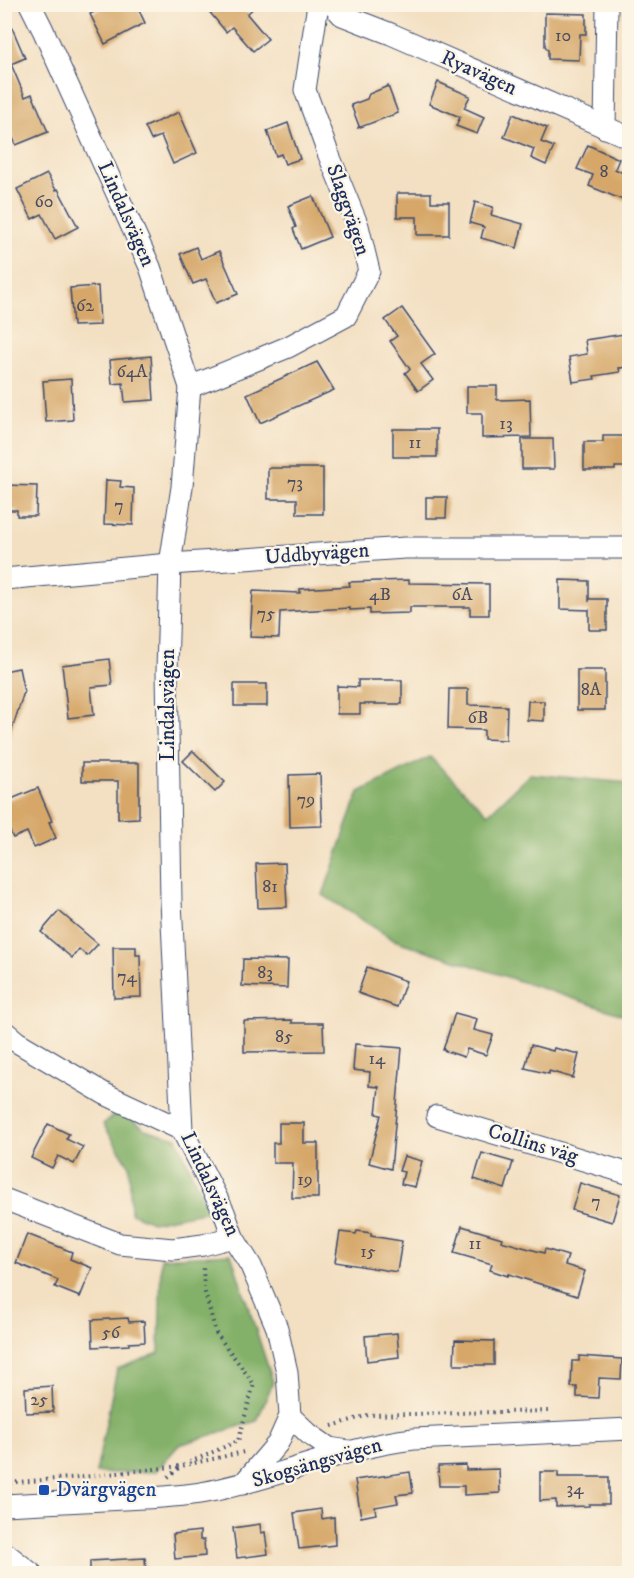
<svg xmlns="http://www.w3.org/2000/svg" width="634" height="1578" font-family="'IM FELL DW Pica',serif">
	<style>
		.forest { fill: #84b169; stroke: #507064; stroke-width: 1.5 }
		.building { fill: #d6a769 }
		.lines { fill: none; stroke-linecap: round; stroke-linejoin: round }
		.minor-casing { stroke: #3b496d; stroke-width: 23 }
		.path { stroke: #3b496d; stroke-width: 4; stroke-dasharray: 1.5 4.5; stroke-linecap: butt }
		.minor { stroke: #fff; stroke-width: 21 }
		.transit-dot { fill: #1a4fb4; stroke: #fcf5e5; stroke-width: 2 }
		.labels { text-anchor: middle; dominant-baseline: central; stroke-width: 4.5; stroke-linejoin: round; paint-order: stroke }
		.number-label { font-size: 18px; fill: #4a4d61 }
		.street-label { font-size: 21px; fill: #1b2f5e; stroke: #fcf5e5 }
		.transit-label { font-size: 21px; fill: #164399; stroke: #fcf5e5; text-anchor: start }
	</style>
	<rect width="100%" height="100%" fill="#fcf5e5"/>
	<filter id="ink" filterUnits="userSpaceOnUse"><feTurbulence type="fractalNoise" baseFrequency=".0167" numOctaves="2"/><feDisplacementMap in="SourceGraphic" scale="12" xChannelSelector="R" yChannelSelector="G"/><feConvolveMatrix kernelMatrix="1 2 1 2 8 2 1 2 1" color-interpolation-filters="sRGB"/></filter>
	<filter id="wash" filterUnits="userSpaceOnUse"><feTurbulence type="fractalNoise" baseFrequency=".008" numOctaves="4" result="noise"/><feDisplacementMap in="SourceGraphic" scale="24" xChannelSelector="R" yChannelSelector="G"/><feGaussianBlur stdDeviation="1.35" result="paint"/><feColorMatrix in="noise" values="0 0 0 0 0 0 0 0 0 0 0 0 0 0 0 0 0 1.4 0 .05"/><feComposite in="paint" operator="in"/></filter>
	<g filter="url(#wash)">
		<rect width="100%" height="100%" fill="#f3dfc1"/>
		<g class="forest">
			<polygon points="430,757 488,814 530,774 629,783 629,1017 394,940 323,895 359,792"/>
			<polygon points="121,1111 145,1129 177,1138 208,1211 152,1222 131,1213 129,1165 103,1124"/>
			<polygon points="231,1254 273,1382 257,1421 179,1445 155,1472 96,1473 117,1369 159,1353 161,1258"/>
		</g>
		<g id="blocks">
			<g class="building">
				<polygon points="109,4 136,4 145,23 105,44 90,14"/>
				<polygon points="203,4 258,4 247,14 268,39 253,51 232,27 226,32"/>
				<polygon points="4,9 25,58 11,64 25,97 32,94 48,132 16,145 4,116"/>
				<polygon points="545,13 586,14 586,34 580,34 579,60 548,59 548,50 545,46"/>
				<polygon points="438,82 470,96 464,108 484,117 477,134 456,126 460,117 429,104"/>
				<polygon points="388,86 398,113 358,128 359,126 351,105 367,99 369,94"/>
				<polygon points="179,112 197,153 173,164 161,136 151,140 145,127"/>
				<polygon points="513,114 547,128 541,142 554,147 546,165 531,158 534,149 504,137"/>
				<polygon points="288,123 300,159 285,164 281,154 276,156 267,131"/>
				<polygon points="588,145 619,159 615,169 630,176 630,203 589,186 593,175 577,169"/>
				<polygon points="47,174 56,190 58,189 78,227 55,239 42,214 32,219 17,189"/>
				<polygon points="397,193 431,193 431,202 449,202 449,235 417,235 417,217 397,217"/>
				<polygon points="313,196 330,237 301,249 293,229 296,227 288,206"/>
				<polygon points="475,202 493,207 491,215 523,224 517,248 481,238 484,227 470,223"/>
				<polygon points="196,247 201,259 219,251 238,294 216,303 206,279 193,284 180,254"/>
				<polygon points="98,286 100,325 73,326 70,288"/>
				<polygon points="402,308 435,354 421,364 433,380 418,391 405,373 410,369 390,341 397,336 385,320"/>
				<polygon points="624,334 629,367 619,368 620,372 594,376 595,379 573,382 569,357 587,354 585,340"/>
				<polygon points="151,356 154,400 125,402 123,383 112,384 110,360"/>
				<polygon points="317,362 334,390 260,423 247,394"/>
				<polygon points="71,379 73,420 46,422 43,381"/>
				<polygon points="467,386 497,386 497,400 530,399 531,437 482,438 482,413 467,413"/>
				<rect x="393" y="429" width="44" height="28"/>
				<polygon points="603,436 630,436 630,467 615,467 615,470 584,470 584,442 603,442"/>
				<polygon points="522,439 553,439 554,469 522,469"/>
				<polygon points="268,468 323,468 323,514 297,514 297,499 268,499"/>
				<polygon points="106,480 121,481 120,487 134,488 133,525 104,524"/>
				<polygon points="4,485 37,486 36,516 17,516 17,510 4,510"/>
				<polygon points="426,497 447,497 446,518 426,518"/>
				<polygon points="409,580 409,583 489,584 489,615 470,615 470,607 410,607 410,613 370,614 370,609 350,610 350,608 280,612 279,638 250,637 253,591 300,593 300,589 350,586 349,582"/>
				<polygon points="560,580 589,581 589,602 589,599 607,599 607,630 589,630 589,610 560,609"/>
				<polygon points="109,659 112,685 91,687 94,715 68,718 62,665"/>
				<polygon points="19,668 24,692 8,742 4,741 4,671"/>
				<rect x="577" y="670" width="28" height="40"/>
				<polygon points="358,680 402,680 402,704 360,704 360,714 337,714 337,686 358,687"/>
				<rect x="234" y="684" width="33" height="22"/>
				<polygon points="449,689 468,689 468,705 507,706 506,740 484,739 484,730 448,729"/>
				<polygon points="528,701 544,701 544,721 527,720"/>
				<polygon points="193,751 225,782 215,792 183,761"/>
				<polygon points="82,763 139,763 139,818 118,819 118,781 82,781"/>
				<polygon points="320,774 322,826 290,827 289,775"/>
				<polygon points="38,788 52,821 49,822 56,838 34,848 27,832 13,838 4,818 4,802"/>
				<polygon points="285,863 287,907 258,908 256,864"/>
				<polygon points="59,911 98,944 87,956 79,949 72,958 41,932"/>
				<polygon points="113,947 136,947 136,955 140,955 141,997 114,998"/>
				<polygon points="243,959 288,960 287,988 242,986"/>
				<polygon points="367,967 406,981 397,1007 358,993"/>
				<polygon points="455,1013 477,1019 474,1030 493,1035 486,1055 467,1049 464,1057 443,1050"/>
				<polygon points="292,1020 292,1023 323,1023 324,1051 244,1052 244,1021"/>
				<polygon points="355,1044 402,1048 391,1169 369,1163 381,1115 376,1114 379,1087 369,1086 370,1072 353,1070"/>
				<polygon points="531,1045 553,1051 554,1048 579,1054 573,1078 549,1071 549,1074 525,1068"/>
				<polygon points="279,1123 304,1123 304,1143 318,1143 318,1198 292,1198 293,1163 273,1163 273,1143 279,1143"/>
				<polygon points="48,1124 69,1134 66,1139 83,1147 74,1164 58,1156 52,1168 31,1158"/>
				<polygon points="482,1153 513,1162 505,1189 474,1179"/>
				<polygon points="404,1156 422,1161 415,1187 401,1184 404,1172 399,1171"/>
				<polygon points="580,1183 620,1195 612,1222 572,1210"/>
				<polygon points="462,1226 502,1238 501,1241 544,1253 545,1249 568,1256 565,1265 585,1271 577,1296 509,1274 508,1276 490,1270 492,1264 454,1253"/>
				<polygon points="357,1231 371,1233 371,1236 402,1241 397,1272 335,1262 340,1232 356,1234"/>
				<polygon points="27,1234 72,1252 70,1259 92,1268 80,1297 55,1287 58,1280 16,1263"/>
				<polygon points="128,1318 129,1322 144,1321 145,1342 129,1343 129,1345 93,1347 92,1320"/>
				<polygon points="397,1333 399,1357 367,1361 365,1336"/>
				<polygon points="455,1340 494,1341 494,1365 454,1365"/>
				<polygon points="579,1356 622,1359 621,1379 599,1378 598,1398 577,1397 577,1387 571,1387 572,1361 579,1361"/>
				<polygon points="52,1386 53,1412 26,1413 25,1388"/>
				<polygon points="466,1465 466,1470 499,1469 500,1493 464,1495 464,1486 439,1486 438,1466"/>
				<polygon points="410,1472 413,1493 396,1495 398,1503 375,1507 376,1514 361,1517 355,1480"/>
				<polygon points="540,1472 558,1472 558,1477 609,1477 609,1504 589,1504 589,1506 556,1507 556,1500 540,1501"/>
				<polygon points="321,1509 322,1519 334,1517 335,1545 299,1549 294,1513"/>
				<polygon points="260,1524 261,1533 265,1532 268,1554 237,1558 233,1528"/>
				<polygon points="200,1531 200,1540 204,1540 205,1556 175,1559 173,1534"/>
				<polygon points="145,1558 146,1574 90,1574 90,1561"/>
			</g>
		</g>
	</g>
	<g filter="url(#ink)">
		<use href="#blocks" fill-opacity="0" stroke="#3b496d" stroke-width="1.5"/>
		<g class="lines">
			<defs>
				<g id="minor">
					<polyline points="30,4 43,30 150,267 190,387 182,487 170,564 167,671 171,901 182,1130 224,1212 233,1237 251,1266 277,1328 287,1372 290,1416 278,1443 243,1484"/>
					<polyline points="332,4 342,15 391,34 630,138"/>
					<polyline points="605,128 607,4"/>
					<polyline points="190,387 288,347 346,316 369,271 358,226 328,153 305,90 318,4"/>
					<polyline points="4,579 170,564 405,548 630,548"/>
					<polyline points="4,1031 17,1042 105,1094 182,1130"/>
					<polyline points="437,1116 630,1174"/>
					<polyline points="4,1199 120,1244 173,1249 203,1245 233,1237"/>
					<polyline points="290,1416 309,1434 329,1448 349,1451"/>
					<path d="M4,1505C44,1503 84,1501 124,1499C151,1498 179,1497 206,1492C277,1479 342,1447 414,1439L630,1429"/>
					<polyline points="4,1552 32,1574"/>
				</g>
			</defs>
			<use href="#minor" class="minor-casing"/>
			<g class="path">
				<polyline points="332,1426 368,1415 548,1411"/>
				<polyline points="190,1462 238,1441 254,1384 216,1333 204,1289 203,1265"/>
				<polyline points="168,1477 181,1466"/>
				<polyline points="4,1483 82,1477 181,1466 244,1452"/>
			</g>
			<use href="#minor" class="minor"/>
		</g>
	</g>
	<rect class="transit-dot" x="38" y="1484" width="12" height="12" rx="3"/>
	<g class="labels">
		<g class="number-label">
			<text x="563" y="36">10</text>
			<text x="604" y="172">8</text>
			<text x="44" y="202">60</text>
			<text x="85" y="306">62</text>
			<text x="132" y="372">64A</text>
			<text x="506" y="424">13</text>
			<text x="415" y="443">11</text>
			<text x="295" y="483">73</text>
			<text x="119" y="506">7</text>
			<text x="380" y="595">4B</text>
			<text x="462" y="595">6A</text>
			<text x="266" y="614">75</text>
			<text x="591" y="690">8A</text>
			<text x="478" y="718">6B</text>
			<text x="306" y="800">79</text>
			<text x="270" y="887">81</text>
			<text x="265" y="973">83</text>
			<text x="127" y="977">74</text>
			<text x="284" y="1037">85</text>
			<text x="377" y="1059">14</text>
			<text x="305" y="1180">19</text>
			<text x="596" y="1202">7</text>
			<text x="475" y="1244">11</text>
			<text x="368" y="1252">15</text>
			<text x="111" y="1333">56</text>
			<text x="39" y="1400">25</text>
			<text x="575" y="1489">34</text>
		</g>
		<g class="street-label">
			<text transform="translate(479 73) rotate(24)">Ryavägen</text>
			<text transform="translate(348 210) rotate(71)">Slaggvägen</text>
			<text transform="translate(126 214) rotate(66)">Lindalsvägen</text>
			<text transform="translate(317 554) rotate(-4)">Uddbyvägen</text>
			<text transform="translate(168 705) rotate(-90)">Lindalsvägen</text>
			<text transform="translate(533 1144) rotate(17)">Collins väg</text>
			<text transform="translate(210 1184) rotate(65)">Lindalsvägen</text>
			<text transform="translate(317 1463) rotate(-16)">Skogsängsvägen</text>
		</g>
		<g class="transit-label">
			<text x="56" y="1490">Dvärgvägen</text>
		</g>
	</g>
	<rect width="634" height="1578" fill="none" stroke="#fcf5e5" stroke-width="24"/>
</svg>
